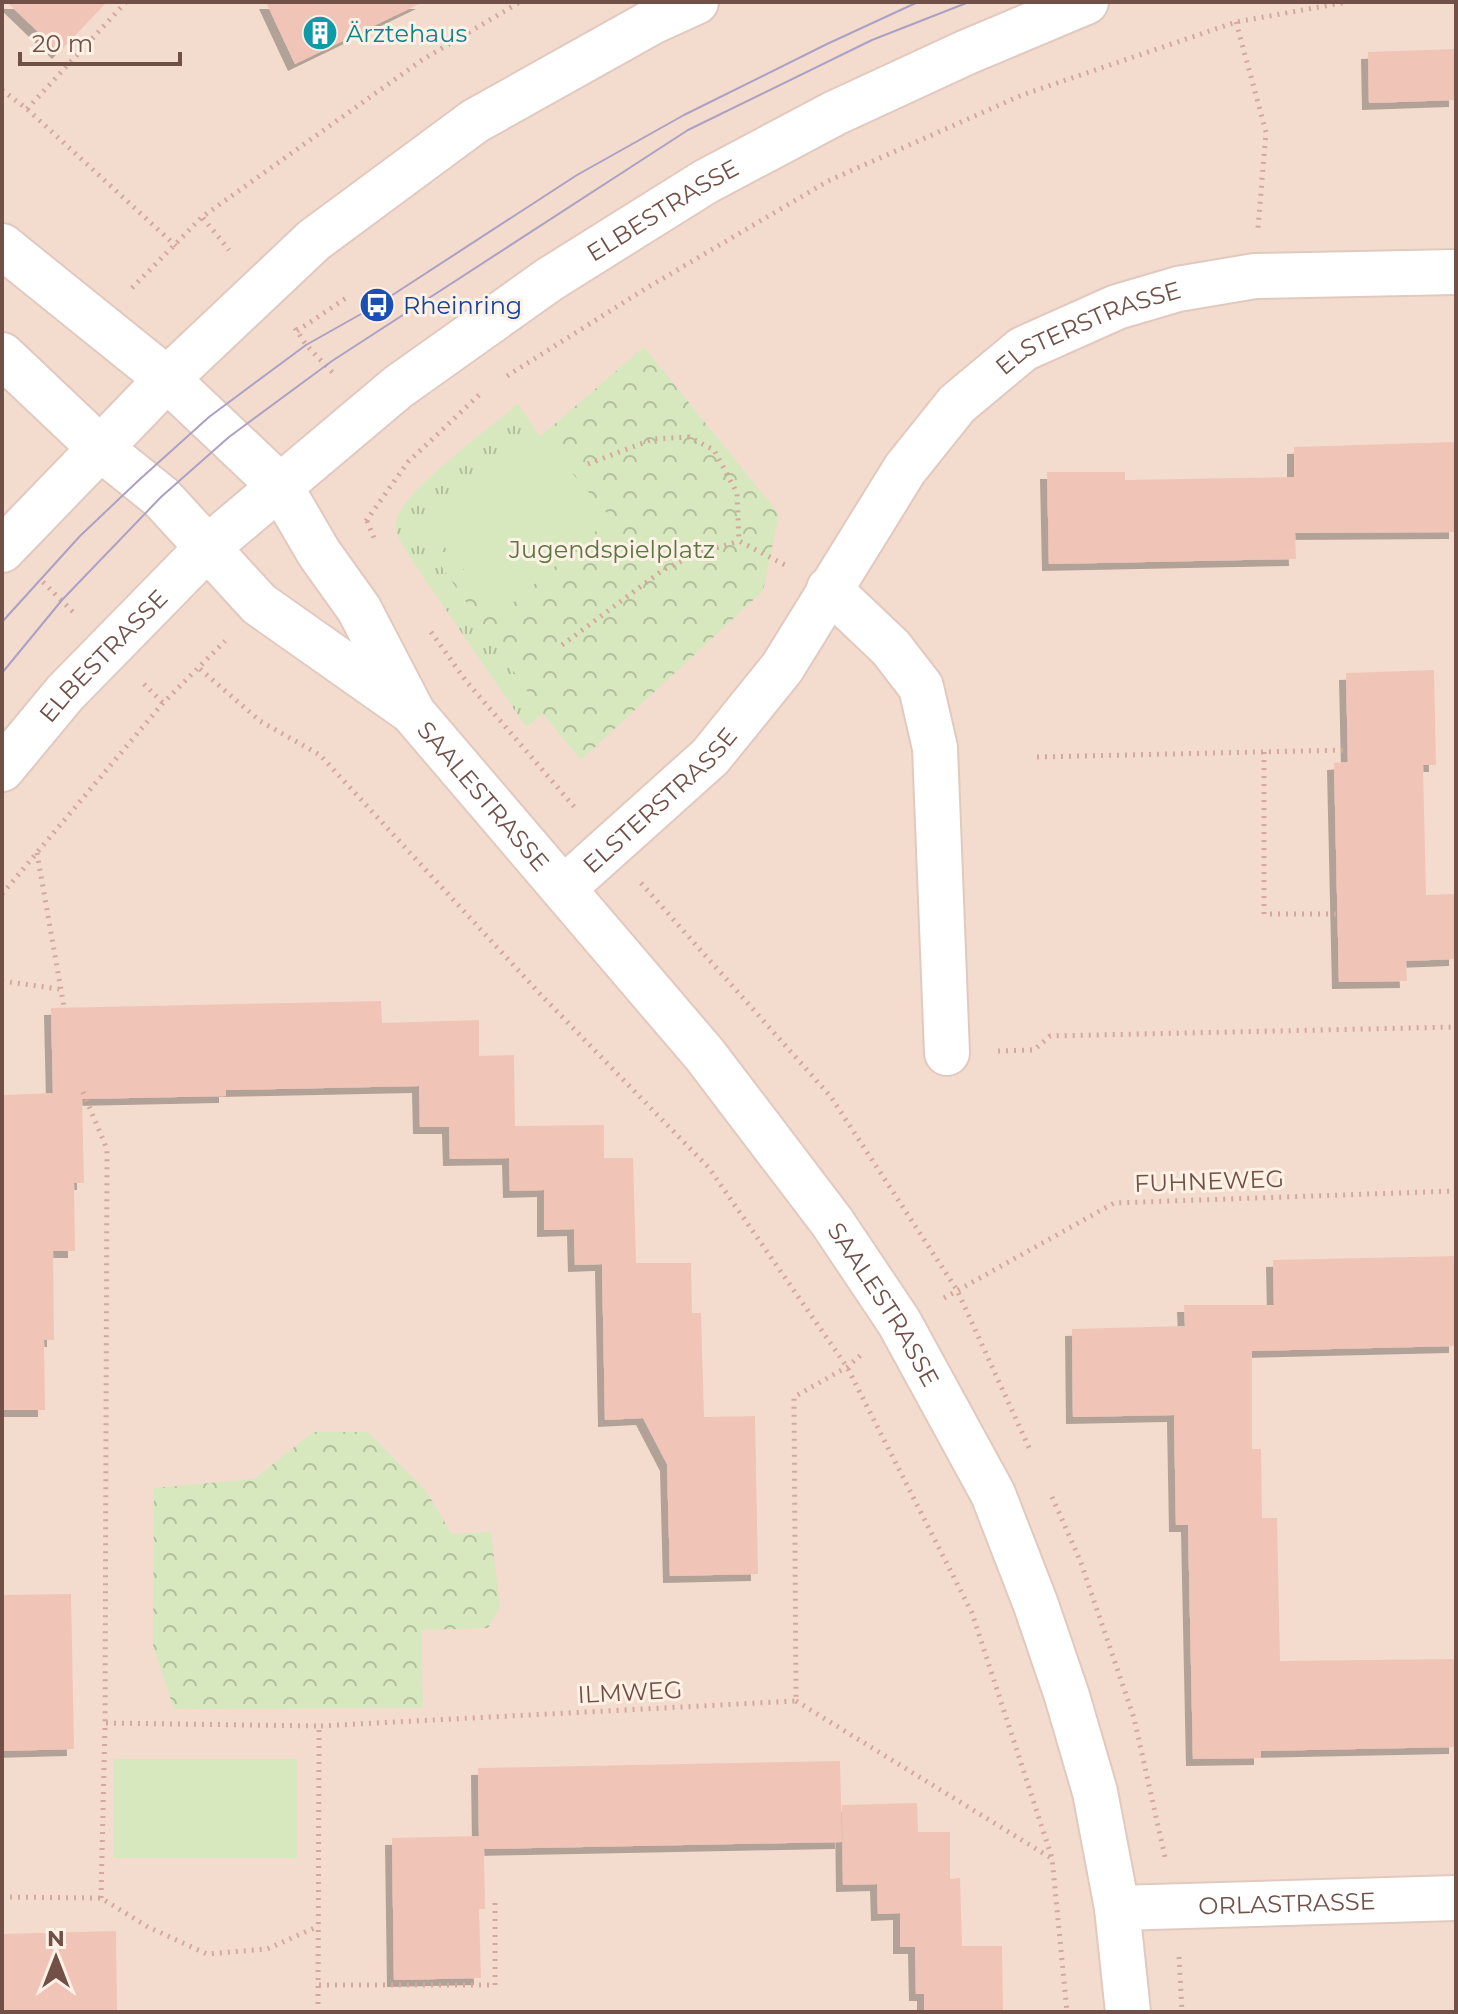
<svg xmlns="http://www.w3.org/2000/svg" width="1458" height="2014" font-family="Montserrat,sans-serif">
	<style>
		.residential { fill: #f3dcce }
		.grass { fill: url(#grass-tufts) }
		.park { fill: url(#park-crowns) }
		.pitch { fill: #d7e8bf }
		.building { fill: #f0c5b8; filter: url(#shadow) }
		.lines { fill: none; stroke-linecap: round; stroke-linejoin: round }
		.minor-casing { stroke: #e1c9bf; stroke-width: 48 }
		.tertiary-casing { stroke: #e1c9bf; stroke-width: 48 }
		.path { stroke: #d5a89c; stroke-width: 5; stroke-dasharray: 2 6; stroke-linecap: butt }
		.minor { stroke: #fff; stroke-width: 44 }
		.tertiary { stroke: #fff; stroke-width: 44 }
		.tram { stroke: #ada0c4; stroke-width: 2 }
		.labels { text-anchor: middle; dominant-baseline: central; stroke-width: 6; stroke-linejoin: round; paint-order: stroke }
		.culture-label { font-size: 24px; fill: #0d838f; stroke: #fff1e5; text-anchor: start }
		.street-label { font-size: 24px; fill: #715048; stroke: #fff1e5 }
		.transit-label { font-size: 24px; fill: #164399; stroke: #fff1e5; text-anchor: start }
		.park-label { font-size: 24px; fill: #5a7841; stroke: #fff1e5 }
	</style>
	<defs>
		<pattern id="grass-tufts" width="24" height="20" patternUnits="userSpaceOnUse" patternTransform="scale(2)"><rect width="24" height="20" fill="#d7e8bf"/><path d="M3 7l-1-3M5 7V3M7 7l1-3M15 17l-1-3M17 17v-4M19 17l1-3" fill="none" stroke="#b3be9d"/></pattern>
		<pattern id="park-crowns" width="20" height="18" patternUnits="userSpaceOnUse" patternTransform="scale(2)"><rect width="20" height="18" fill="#d7e8bf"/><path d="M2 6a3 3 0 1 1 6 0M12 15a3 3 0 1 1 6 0" fill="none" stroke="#b3be9d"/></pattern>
		<filter id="shadow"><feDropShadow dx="-7" dy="7" stdDeviation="0" flood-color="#0004"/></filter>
	</defs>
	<rect width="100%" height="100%" fill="#fcece0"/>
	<rect class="residential" x="2" y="2" width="1454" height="2010"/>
	<path class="grass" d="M518,404L539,435L422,538L543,714L526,727L407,553C401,543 393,530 397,518C406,489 491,427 518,404Z"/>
	<g class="park">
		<polygon points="644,347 779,514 763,591 581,760 543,714 422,538"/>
		<polygon points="313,1432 368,1432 426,1491 452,1534 491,1532 500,1607 488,1628 421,1630 423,1708 174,1709 153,1645 154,1488 254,1479"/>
	</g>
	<g class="pitch">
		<polygon points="539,435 611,518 501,613 430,530"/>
		<rect x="114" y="1759" width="183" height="99"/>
	</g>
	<g class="building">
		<polygon points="7,2 107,2 59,52"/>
		<polygon points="266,2 423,2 295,64"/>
		<polygon points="1456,49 1456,100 1369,103 1368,52"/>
		<polygon points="1456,442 1456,532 1295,533 1296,559 1049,564 1047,472 1125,472 1125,480 1294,477 1294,447"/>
		<polygon points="1434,670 1436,765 1423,765 1426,895 1456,894 1456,959 1406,961 1407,981 1339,982 1334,763 1348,762 1346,673"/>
		<polygon points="381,1001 382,1023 479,1020 479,1056 514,1055 515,1126 604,1125 604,1158 633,1158 636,1263 630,1263 691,1263 692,1313 701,1313 704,1417 755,1416 758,1574 670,1576 667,1464 643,1418 605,1420 602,1264 575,1265 574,1229 544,1230 544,1190 510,1191 509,1158 450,1159 449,1127 420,1127 419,1086 226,1090 226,1096 82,1099 84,1183 74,1183 75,1251 53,1251 54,1340 44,1340 45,1410 2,1410 2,1095 53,1093 51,1008"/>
		<polygon points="1456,1256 1456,1346 1252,1351 1252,1449 1261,1449 1262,1518 1277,1518 1280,1661 1456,1659 1456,1747 1261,1751 1261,1758 1193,1759 1188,1525 1176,1525 1174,1415 1073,1417 1072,1329 1185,1326 1184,1305 1274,1305 1273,1260"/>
		<polygon points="71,1594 74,1749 2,1751 2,1595"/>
		<polygon points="840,1761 842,1842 484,1849 485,1909 479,1909 481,1978 394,1980 392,1838 479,1836 478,1768"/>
		<polygon points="917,1803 918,1832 950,1832 950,1879 960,1878 962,1946 1002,1946 1003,2012 924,2012 924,1994 916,1994 915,1947 900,1947 900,1913 878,1914 877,1884 843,1885 842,1805"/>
		<polygon points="116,1931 117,2012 2,2012 2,1934"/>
	</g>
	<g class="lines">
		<defs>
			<g id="minor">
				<path id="s1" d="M2,246L167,379L280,486L319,553L359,609L413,713L705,1055L832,1222L899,1322L993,1494L1036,1605L1067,1696L1095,1792L1117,1908L1128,2012"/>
				<polyline points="2,355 100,448 161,497 259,604 408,709"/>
				<polyline points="829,589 891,648 921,687 935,748 947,1053"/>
				<path id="s2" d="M564,888L710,757L782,668L905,469L957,404L1023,349L1117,307L1178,289L1255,276L1456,272"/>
				<path id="s3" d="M1117,1908L1456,1898"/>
			</g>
			<g id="tertiary">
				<polyline points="2,550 167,379 314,240 475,121 652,22 696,2"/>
				<path id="s4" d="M2,769L65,693L207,548L398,387L550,279L705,182L835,113L967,52L1086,2"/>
			</g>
		</defs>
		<use href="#minor" class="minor-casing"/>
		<use href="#tertiary" class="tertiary-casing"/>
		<g class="path">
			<polyline points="1236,22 1266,132 1258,228"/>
			<polyline points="2,90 27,109 176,246"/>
			<polyline points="27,109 126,2"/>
			<polyline points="203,218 229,250"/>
			<polyline points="132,288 202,217 422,60 520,2"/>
			<polyline points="295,328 306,345 335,375"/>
			<polyline points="297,331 346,298"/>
			<polyline points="507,376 645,289 828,181 1022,95 1236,22 1347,2"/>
			<polyline points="588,464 653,439 689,437 714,450 737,493 739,541 785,565"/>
			<polyline points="366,521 408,462 479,395"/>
			<polyline points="367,521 374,538"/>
			<polyline points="43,582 75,614"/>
			<polyline points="431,632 466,681 577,810"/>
			<polyline points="562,645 663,570 694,555 739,541"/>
			<polyline points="200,669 260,721 320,755 541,995 709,1168 847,1367 972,1613 1052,1858 1067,2012"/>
			<polyline points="144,684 163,703"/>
			<polyline points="1264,752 1264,914 1337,914"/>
			<polyline points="1037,757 1347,750"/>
			<polyline points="37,853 64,1007"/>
			<polyline points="641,883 831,1097 957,1290 1031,1452"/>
			<polyline points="2,894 163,703 225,641"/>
			<polyline points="2,981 59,989"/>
			<polyline points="998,1051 1034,1050 1050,1036 1456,1027"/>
			<polyline points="83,1092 107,1149 105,1723"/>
			<polyline points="944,1298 1114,1203 1456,1191"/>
			<polyline points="1052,1497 1080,1560 1134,1718 1165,1857"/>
			<polyline points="796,1701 1051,1858"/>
			<polyline points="2,1897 101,1898 148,1927 207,1954 267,1949 319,1926"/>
			<polyline points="101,1898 105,1723 319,1726"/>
			<polyline points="1179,1957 1182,2012"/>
			<polyline points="319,1985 495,1985 495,1898"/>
			<polyline points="318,2012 319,1726 796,1701 794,1397 847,1367 861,1355"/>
		</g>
		<use href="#minor" class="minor"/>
		<use href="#tertiary" class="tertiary"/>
		<g class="tram">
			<polyline points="2,622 80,536 139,480 209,417 306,345 377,305 577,175 684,115 827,44 918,2"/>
			<polyline points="2,673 62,600 161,497 229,437 332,361 688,130 872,40 969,2"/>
		</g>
	</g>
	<defs>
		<symbol id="building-disc" viewBox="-11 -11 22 22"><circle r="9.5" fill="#0f9aa8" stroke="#fff1e5"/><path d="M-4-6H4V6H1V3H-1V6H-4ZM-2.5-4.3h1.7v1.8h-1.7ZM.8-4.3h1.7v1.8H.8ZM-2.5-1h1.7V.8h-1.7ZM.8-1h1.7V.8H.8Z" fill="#fff"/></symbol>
		<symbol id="bus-disc" viewBox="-11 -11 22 22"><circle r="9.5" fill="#1a4fb4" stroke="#fff1e5"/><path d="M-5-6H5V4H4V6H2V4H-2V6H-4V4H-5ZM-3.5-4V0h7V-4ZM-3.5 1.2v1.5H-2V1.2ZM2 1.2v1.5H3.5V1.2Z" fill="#fff"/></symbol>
	</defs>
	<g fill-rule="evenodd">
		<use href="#building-disc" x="300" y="13" width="40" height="40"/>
		<use href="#bus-disc" x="357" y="285" width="40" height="40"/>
	</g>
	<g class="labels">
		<g class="culture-label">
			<text x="346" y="33">Ärztehaus</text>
		</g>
		<g class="street-label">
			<text stroke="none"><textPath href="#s4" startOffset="870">ELBESTRASSE</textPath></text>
			<text stroke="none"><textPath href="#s2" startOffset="782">ELSTERSTRASSE</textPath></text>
			<text stroke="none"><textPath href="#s4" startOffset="152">ELBESTRASSE</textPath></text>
			<text stroke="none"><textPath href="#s1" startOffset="740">SAALESTRASSE</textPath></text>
			<text stroke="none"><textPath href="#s2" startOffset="130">ELSTERSTRASSE</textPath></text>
			<text transform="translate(1209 1181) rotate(-2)">FUHNEWEG</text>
			<text stroke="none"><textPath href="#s1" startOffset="1388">SAALESTRASSE</textPath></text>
			<text transform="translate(630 1692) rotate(-3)">ILMWEG</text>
			<text stroke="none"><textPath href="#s3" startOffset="170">ORLASTRASSE</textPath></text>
		</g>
		<g class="transit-label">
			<text x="403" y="305">Rheinring</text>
		</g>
		<g class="park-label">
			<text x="612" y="549">Jugendspielplatz</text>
		</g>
	</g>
	<rect width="1458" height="2014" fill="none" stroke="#715048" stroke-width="8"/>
	<g transform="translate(56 1958)" stroke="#fff1e5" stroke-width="6" paint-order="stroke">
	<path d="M0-6L14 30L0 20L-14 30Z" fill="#715048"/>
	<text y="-12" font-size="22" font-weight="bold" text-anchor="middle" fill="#715048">N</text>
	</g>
	<path d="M20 52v12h160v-12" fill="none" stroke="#715048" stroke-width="4"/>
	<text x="32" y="52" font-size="24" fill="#715048" stroke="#fff1e5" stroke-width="6" paint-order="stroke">20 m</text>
</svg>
